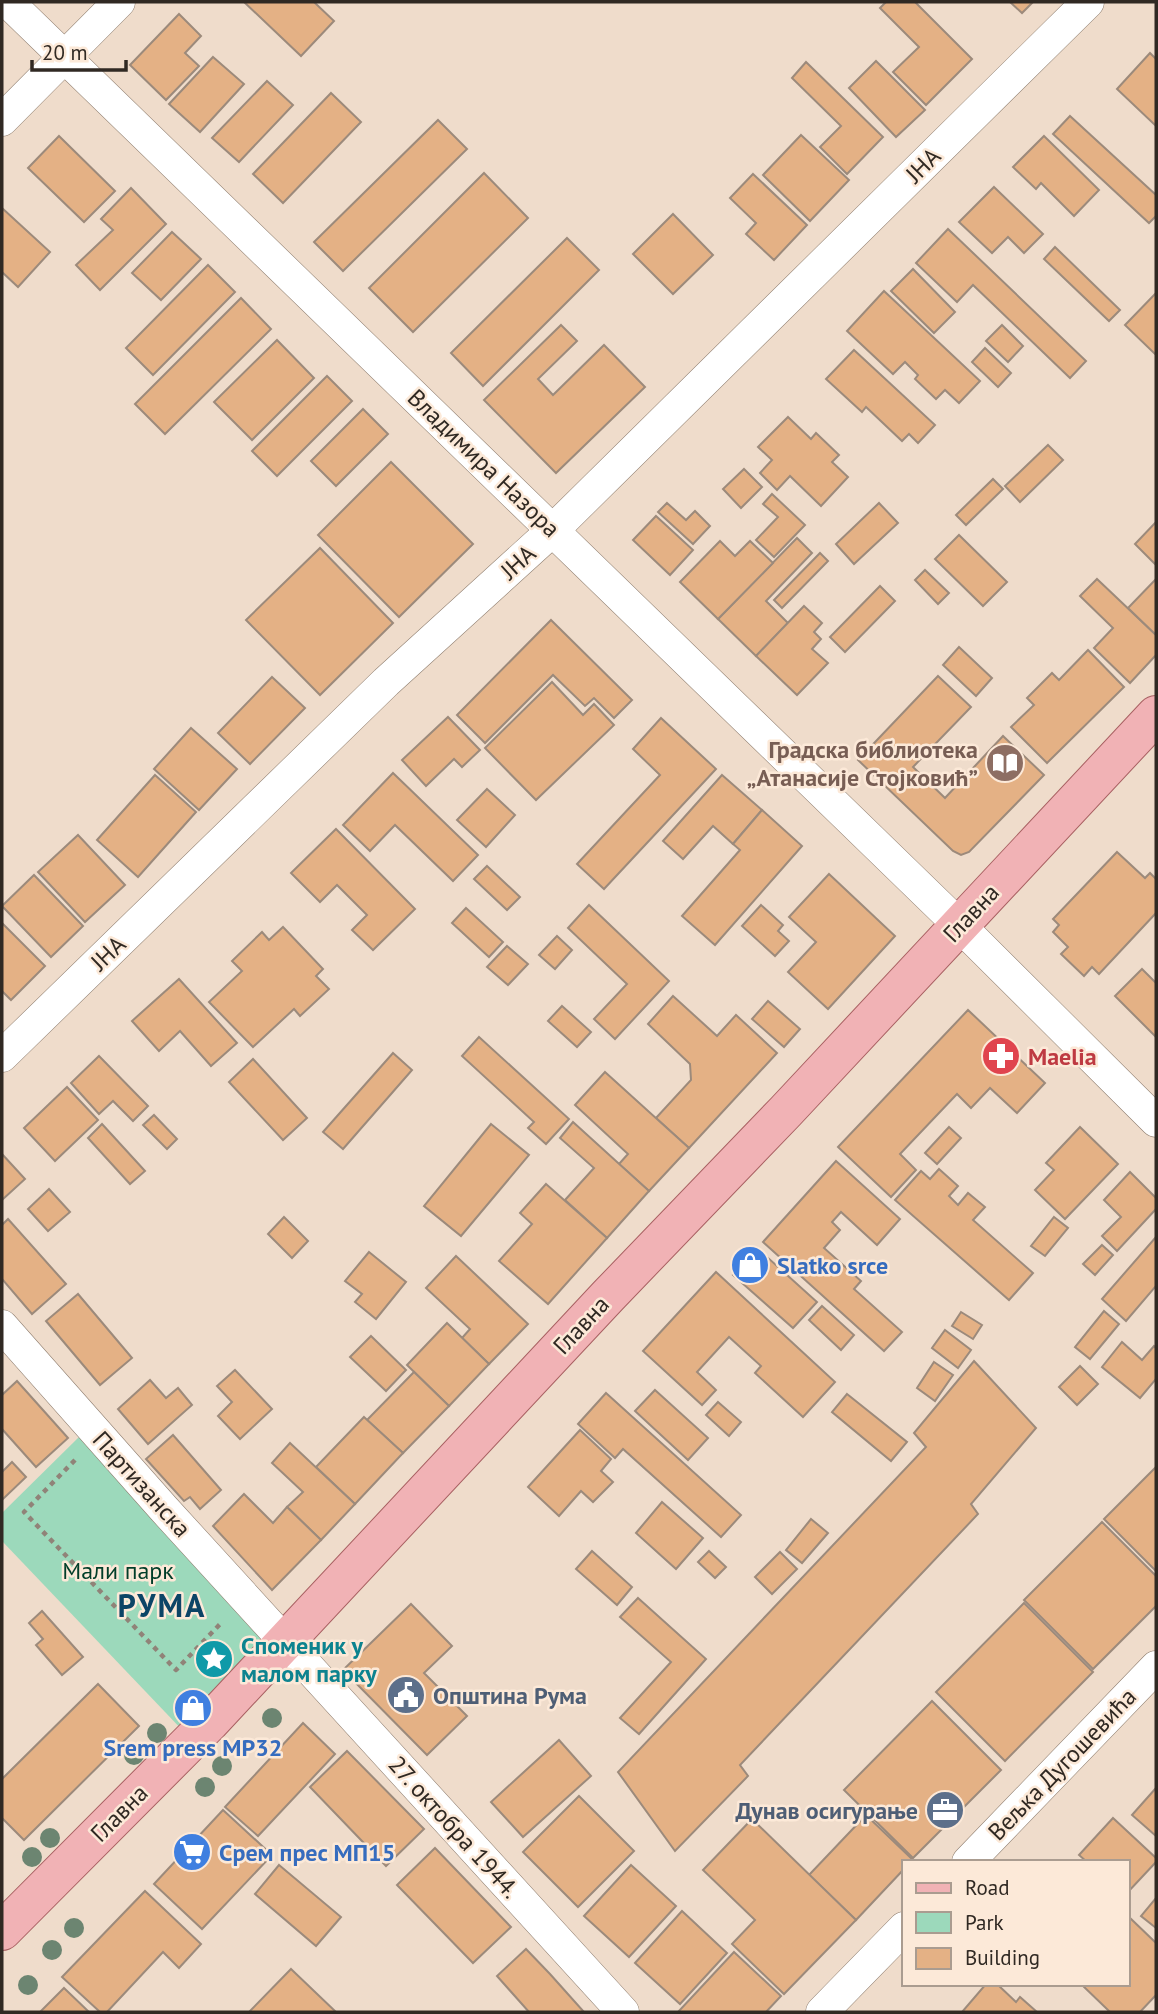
<svg xmlns="http://www.w3.org/2000/svg" width="1158" height="2014" font-family="'PT Sans',sans-serif">
	<style>
		.green { fill: #9cd9bb }
		.building { fill: #e4b185; stroke: #9c8a7b; stroke-width: 2 }
		.lines { fill: none; stroke-linecap: round; stroke-linejoin: round }
		.minor-casing { stroke: #8e7d6e; stroke-width: 33 }
		.major-casing { stroke: #a86062; stroke-width: 40 }
		.path { stroke: #908378; stroke-width: 4.5; stroke-dasharray: 5 5; stroke-linecap: butt }
		.minor { stroke: #fff; stroke-width: 32 }
		.major { stroke: #f1b2b5; stroke-width: 38 }
		.tree { fill: #6c8571 }
		.labels { text-anchor: middle; dominant-baseline: central; stroke-width: 5; stroke-linejoin: round; paint-order: stroke }
		.street-label { font-size: 24px; fill: #302923; stroke: #fce9d8 }
		.education-label { font-size: 24px; font-weight: bold; fill: #785e54; stroke: #fce9d8; text-anchor: end }
		.health-label { font-size: 24px; font-weight: bold; fill: #be3a42; stroke: #fce9d8; text-anchor: start }
		.shop-label { font-size: 24px; font-weight: bold; fill: #366cbe; stroke: #fce9d8; text-anchor: start }
		.park-label { font-size: 24px; fill: #013d28; stroke: #fce9d8 }
		.culture-label { font-size: 24px; font-weight: bold; fill: #0d838f; stroke: #fce9d8; text-anchor: start }
		.service-label { font-size: 24px; font-weight: bold; fill: #4e5e75; stroke: #fce9d8; text-anchor: start }
		.district-label { font-size: 32px; font-weight: bold; letter-spacing: 2px; fill: #0c4466; stroke: #fce9d8 }
	</style>
	<rect width="100%" height="100%" fill="#efdccb"/>
	<polygon class="green" points="80,1436 274,1642 186,1734 2,1541 2,1513"/>
	<g class="building">
		<polygon points="244,2 314,2 334,21 301,56"/>
		<polygon points="886,2 915,2 972,59 926,105 893,72 919,47 880,8"/>
		<polygon points="1010,2 1033,2 1022,13"/>
		<polygon points="179,14 201,36 185,53 199,66 166,100 130,65"/>
		<polygon points="1150,53 1156,59 1156,126 1117,89"/>
		<polygon points="213,57 244,84 200,132 169,104"/>
		<polygon points="876,61 925,110 896,137 849,88"/>
		<polygon points="806,62 883,137 847,174 820,147 841,126 792,78"/>
		<polygon points="267,81 293,105 239,162 212,138"/>
		<polygon points="331,93 361,122 283,203 253,174"/>
		<polygon points="1070,116 1156,195 1156,216 1149,223 1053,134"/>
		<polygon points="438,120 467,149 343,271 314,242"/>
		<polygon points="801,135 849,180 810,221 763,175"/>
		<polygon points="59,136 115,191 84,222 28,168"/>
		<polygon points="1044,136 1099,190 1074,216 1041,183 1036,189 1013,167"/>
		<polygon points="484,173 528,218 413,332 369,288"/>
		<polygon points="753,174 807,225 774,260 746,234 756,223 730,198"/>
		<polygon points="994,187 1043,234 1024,253 1008,237 992,253 959,222"/>
		<polygon points="131,188 166,224 100,290 76,265 113,230 101,219"/>
		<polygon points="2,208 50,252 18,287 2,272"/>
		<polygon points="673,214 713,255 673,294 633,254"/>
		<polygon points="948,229 1086,361 1070,378 973,285 957,302 916,263"/>
		<polygon points="172,232 201,259 161,300 132,273"/>
		<polygon points="567,238 599,270 483,386 451,353"/>
		<polygon points="1055,247 1120,310 1109,321 1044,259"/>
		<polygon points="208,265 235,292 153,375 126,348"/>
		<polygon points="913,269 955,312 934,333 891,291"/>
		<polygon points="884,291 980,381 959,403 945,390 936,399 915,379 918,375 905,362 893,374 847,331"/>
		<polygon points="1156,293 1156,355 1125,325"/>
		<polygon points="241,298 271,329 165,434 135,404"/>
		<polygon points="561,325 577,341 538,379 553,395 604,345 645,387 556,473 484,400"/>
		<polygon points="1002,325 1023,346 1008,362 986,341"/>
		<polygon points="277,340 314,378 252,440 214,402"/>
		<polygon points="985,348 1011,373 998,387 972,362"/>
		<polygon points="854,350 935,425 918,443 909,434 902,441 866,407 862,412 826,379"/>
		<polygon points="327,376 352,401 277,476 252,451"/>
		<polygon points="363,409 388,434 336,486 311,461"/>
		<polygon points="788,417 811,439 816,433 839,455 832,462 848,477 821,506 790,476 777,490 760,473 772,460 758,447"/>
		<polygon points="1048,445 1063,460 1020,502 1005,486"/>
		<polygon points="391,462 473,544 399,617 318,535"/>
		<polygon points="744,469 762,487 741,508 723,489"/>
		<polygon points="993,479 1003,489 966,525 956,515"/>
		<polygon points="772,494 805,525 774,557 756,540 778,517 763,504"/>
		<polygon points="667,503 686,520 695,511 710,526 693,544 658,512"/>
		<polygon points="879,503 898,523 854,564 836,544"/>
		<polygon points="656,516 693,550 670,575 633,540"/>
		<polygon points="1156,522 1156,565 1135,544"/>
		<polygon points="959,535 1007,582 983,606 935,559"/>
		<polygon points="797,538 812,553 766,601 788,623 756,656 718,619"/>
		<polygon points="720,541 735,556 750,541 773,563 718,619 680,582"/>
		<polygon points="320,548 393,623 320,695 246,620"/>
		<polygon points="820,553 828,561 782,608 774,600"/>
		<polygon points="925,570 949,593 938,604 915,580"/>
		<polygon points="1097,579 1156,635 1156,655 1130,683 1094,648 1113,628 1080,596"/>
		<polygon points="1156,579 1156,635 1128,608"/>
		<polygon points="880,586 895,601 845,652 830,637"/>
		<polygon points="804,606 822,623 814,632 821,639 812,649 828,663 797,695 756,656"/>
		<polygon points="551,620 632,700 614,718 594,698 585,706 553,675 485,743 457,715"/>
		<polygon points="959,647 992,678 976,696 943,665"/>
		<polygon points="1088,650 1124,687 1047,763 1011,727 1034,705 1027,698 1052,673 1059,680"/>
		<polygon points="938,676 971,707 913,767 945,798 1003,736 1044,775 969,852 961,855 953,851 858,760"/>
		<polygon points="272,677 305,708 250,764 218,733"/>
		<polygon points="552,682 583,715 594,704 614,725 536,800 485,748"/>
		<polygon points="448,717 480,750 462,767 454,759 426,786 402,760"/>
		<polygon points="661,718 716,769 604,889 577,864 660,775 633,749"/>
		<polygon points="191,728 237,769 199,810 154,769"/>
		<polygon points="393,773 478,855 453,881 395,825 370,851 343,825"/>
		<polygon points="155,775 196,812 138,877 97,840"/>
		<polygon points="722,775 762,810 733,844 713,826 683,859 663,841"/>
		<polygon points="487,789 515,815 486,847 457,820"/>
		<polygon points="762,810 802,846 715,945 682,916 740,850 733,844"/>
		<polygon points="336,829 415,909 373,950 352,930 367,915 337,885 320,902 291,873"/>
		<polygon points="78,835 125,885 85,922 38,872"/>
		<polygon points="1117,852 1145,878 1150,873 1156,879 1156,913 1099,974 1092,967 1084,976 1061,954 1068,947 1053,932 1059,925 1053,919"/>
		<polygon points="487,866 520,897 507,910 474,879"/>
		<polygon points="829,874 895,936 828,1009 788,972 816,942 789,917"/>
		<polygon points="34,875 83,926 51,957 2,906"/>
		<polygon points="589,905 669,981 615,1039 594,1019 627,984 568,928"/>
		<polygon points="761,905 783,925 778,931 789,941 775,956 742,926"/>
		<polygon points="466,908 503,942 489,957 452,923"/>
		<polygon points="2,923 45,966 11,1000 2,991"/>
		<polygon points="283,927 323,969 316,976 329,989 300,1016 294,1009 253,1047 209,1002 242,971 232,961 262,932 269,940"/>
		<polygon points="557,936 572,950 555,969 539,955"/>
		<polygon points="507,946 528,964 508,985 487,967"/>
		<polygon points="1142,969 1156,983 1156,1037 1115,996"/>
		<polygon points="179,979 237,1043 211,1066 180,1031 159,1051 132,1021"/>
		<polygon points="673,996 717,1036 736,1015 777,1053 689,1148 656,1118 691,1080 690,1064 648,1024"/>
		<polygon points="768,1001 800,1029 784,1047 752,1019"/>
		<polygon points="562,1006 591,1032 577,1047 548,1021"/>
		<polygon points="968,1010 1045,1083 1017,1113 990,1088 971,1108 957,1094 900,1154 916,1170 891,1197 838,1147"/>
		<polygon points="479,1037 569,1119 546,1144 528,1128 534,1122 462,1056"/>
		<polygon points="393,1053 412,1070 343,1149 323,1132"/>
		<polygon points="99,1056 148,1106 133,1121 113,1101 99,1114 71,1083"/>
		<polygon points="253,1059 307,1118 283,1140 229,1082"/>
		<polygon points="605,1072 689,1148 649,1191 619,1164 628,1154 575,1105"/>
		<polygon points="67,1087 98,1120 55,1161 24,1128"/>
		<polygon points="154,1115 177,1139 167,1149 143,1125"/>
		<polygon points="573,1122 649,1191 607,1238 565,1200 594,1168 560,1138"/>
		<polygon points="102,1124 145,1171 130,1184 88,1138"/>
		<polygon points="491,1124 529,1155 461,1236 424,1206"/>
		<polygon points="949,1127 961,1138 937,1164 925,1153"/>
		<polygon points="1080,1127 1118,1164 1065,1219 1035,1190 1054,1170 1046,1163"/>
		<polygon points="2,1154 25,1179 2,1200"/>
		<polygon points="836,1161 900,1219 877,1245 841,1212 832,1222 840,1230 824,1248 861,1281 854,1289 902,1332 884,1351 763,1242"/>
		<polygon points="939,1169 958,1186 949,1196 958,1205 968,1193 985,1207 973,1220 1033,1273 1009,1300 895,1200 921,1171 930,1179"/>
		<polygon points="1130,1172 1156,1198 1156,1209 1117,1251 1102,1236 1121,1217 1104,1200"/>
		<polygon points="546,1184 607,1238 548,1304 499,1261 532,1224 520,1213"/>
		<polygon points="49,1189 70,1212 48,1231 28,1209"/>
		<polygon points="284,1217 308,1241 292,1258 268,1234"/>
		<polygon points="1054,1217 1068,1228 1045,1256 1031,1246"/>
		<polygon points="8,1219 66,1284 32,1314 2,1279 2,1225"/>
		<polygon points="1156,1237 1156,1286 1126,1321 1102,1299"/>
		<polygon points="1102,1245 1113,1255 1095,1275 1083,1264"/>
		<polygon points="757,1248 817,1302 793,1328 733,1275"/>
		<polygon points="369,1252 406,1282 376,1319 355,1302 362,1294 345,1281"/>
		<polygon points="456,1256 528,1324 489,1364 462,1338 470,1329 426,1288"/>
		<polygon points="716,1272 835,1382 803,1417 755,1373 761,1366 729,1337 697,1372 716,1390 702,1405 643,1351"/>
		<polygon points="78,1294 132,1358 100,1385 46,1321"/>
		<polygon points="822,1306 854,1335 841,1350 809,1320"/>
		<polygon points="1104,1311 1119,1324 1090,1359 1075,1347"/>
		<polygon points="961,1312 982,1325 973,1339 952,1326"/>
		<polygon points="447,1323 489,1364 449,1406 407,1365"/>
		<polygon points="945,1330 971,1350 958,1368 932,1348"/>
		<polygon points="371,1336 406,1370 386,1391 350,1357"/>
		<polygon points="1122,1342 1142,1360 1154,1346 1156,1348 1156,1379 1140,1398 1102,1367"/>
		<polygon points="974,1361 1036,1428 971,1504 978,1514 740,1765 748,1776 675,1851 618,1772 926,1447 914,1433"/>
		<polygon points="934,1362 953,1375 935,1401 917,1388"/>
		<polygon points="1080,1366 1098,1384 1077,1405 1059,1387"/>
		<polygon points="235,1370 272,1409 240,1439 218,1416 232,1402 217,1386"/>
		<polygon points="414,1372 449,1406 403,1453 367,1420"/>
		<polygon points="150,1380 166,1398 178,1388 192,1405 148,1444 118,1409"/>
		<polygon points="17,1381 68,1438 36,1467 2,1429 2,1395"/>
		<polygon points="655,1390 708,1438 688,1460 635,1411"/>
		<polygon points="606,1393 741,1515 721,1537 623,1449 615,1458 578,1424"/>
		<polygon points="847,1394 907,1442 891,1461 832,1412"/>
		<polygon points="718,1402 741,1422 729,1436 706,1415"/>
		<polygon points="364,1417 403,1453 355,1504 316,1467"/>
		<polygon points="580,1430 611,1459 601,1471 613,1482 593,1502 581,1491 559,1516 528,1487"/>
		<polygon points="173,1435 221,1490 200,1509 190,1497 184,1501 146,1459"/>
		<polygon points="290,1443 355,1504 321,1540 287,1507 303,1492 272,1463"/>
		<polygon points="12,1462 26,1477 2,1500 2,1472"/>
		<polygon points="1156,1467 1156,1571 1104,1519"/>
		<polygon points="244,1494 273,1523 287,1507 321,1540 272,1590 213,1526"/>
		<polygon points="662,1502 703,1538 676,1569 636,1533"/>
		<polygon points="811,1519 828,1533 802,1563 786,1550"/>
		<polygon points="1102,1522 1156,1576 1156,1606 1093,1669 1024,1600"/>
		<polygon points="592,1551 632,1587 617,1605 576,1569"/>
		<polygon points="709,1551 726,1567 715,1578 698,1562"/>
		<polygon points="780,1552 797,1569 772,1594 755,1577"/>
		<polygon points="638,1598 706,1659 639,1734 620,1718 671,1662 620,1617"/>
		<polygon points="1024,1603 1093,1672 1005,1761 936,1692"/>
		<polygon points="411,1604 452,1646 424,1673 467,1716 427,1755 343,1670"/>
		<polygon points="42,1611 83,1657 62,1675 36,1645 43,1639 29,1623"/>
		<polygon points="98,1684 139,1726 24,1840 2,1818 2,1779"/>
		<polygon points="932,1701 1001,1770 913,1858 844,1790"/>
		<polygon points="303,1723 335,1754 258,1836 225,1807"/>
		<polygon points="559,1740 591,1776 523,1837 491,1802"/>
		<polygon points="347,1751 424,1829 386,1866 310,1787"/>
		<polygon points="1156,1788 1156,1836 1132,1815"/>
		<polygon points="579,1796 634,1851 578,1907 523,1852"/>
		<polygon points="223,1810 272,1855 202,1929 154,1884"/>
		<polygon points="866,1815 913,1860 904,1862 904,1869 856,1920 809,1875"/>
		<polygon points="1113,1818 1156,1858 1156,1862 1128,1892 1128,1862 1087,1862 1079,1855"/>
		<polygon points="752,1819 856,1920 784,1994 732,1944 755,1920 703,1870"/>
		<polygon points="435,1848 511,1927 473,1963 397,1885"/>
		<polygon points="279,1865 341,1917 316,1946 255,1894"/>
		<polygon points="631,1865 676,1906 629,1957 584,1916"/>
		<polygon points="145,1891 201,1944 179,1968 163,1952 107,2012 100,2012 62,1977"/>
		<polygon points="1156,1898 1156,1928 1141,1916"/>
		<polygon points="682,1911 727,1953 680,2004 635,1963"/>
		<polygon points="1128,1916 1156,1943 1156,1995 1140,2012 1110,2012 1081,1984 1128,1984"/>
		<polygon points="526,1949 550,1974 584,2012 529,2012 497,1976"/>
		<polygon points="734,1952 781,1996 766,2012 678,2012"/>
		<polygon points="291,1969 336,2012 249,2012"/>
		<polygon points="986,1984 997,1984 1016,2002 1020,1997 1037,2012 962,2012"/>
		<polygon points="64,1988 89,2012 40,2012"/>
	</g>
	<g class="lines">
		<defs>
			<g id="minor">
				<polyline points="8,2 959,925 1156,1121"/>
				<polyline points="2,120 119,2"/>
				<polyline points="2,1056 386,682 553,530 1088,2"/>
				<polyline points="2,1326 164,1509 623,2012"/>
				<polyline points="968,1862 1156,1667"/>
				<polyline points="822,2012 904,1928"/>
			</g>
			<polyline id="major" points="2,1931 210,1722 608,1296 786,1111 1156,715"/>
		</defs>
		<use href="#minor" class="minor-casing"/>
		<use href="#major" class="major-casing"/>
		<polyline class="path" points="75,1460 24,1512 176,1670 222,1622"/>
		<use href="#minor" class="minor"/>
		<use href="#major" class="major"/>
	</g>
	<g class="tree">
		<circle cx="272" cy="1718" r="10"/>
		<circle cx="157" cy="1733" r="10"/>
		<circle cx="134" cy="1755" r="10"/>
		<circle cx="222" cy="1766" r="10"/>
		<circle cx="205" cy="1787" r="10"/>
		<circle cx="50" cy="1838" r="10"/>
		<circle cx="32" cy="1857" r="10"/>
		<circle cx="74" cy="1928" r="10"/>
		<circle cx="52" cy="1950" r="10"/>
		<circle cx="28" cy="1985" r="10"/>
	</g>
	<defs>
		<symbol id="library-disc" viewBox="-11 -11 22 22"><circle r="9.5" fill="#8d6e63" stroke="#fce9d8"/><path d="M-6-4Q-3-5.5-.7-3.5V5Q-3 3-6 4ZM6-4Q3-5.5 .7-3.5V5Q3 3 6 4Z" fill="#fff"/></symbol>
		<symbol id="pharmacy-disc" viewBox="-11 -11 22 22"><circle r="9.5" fill="#e0444e" stroke="#fce9d8"/><path d="M-2-6h4v4h4v4h-4v4h-4v-4h-4v-4h4Z" fill="#fff"/></symbol>
		<symbol id="shop-disc" viewBox="-11 -11 22 22"><circle r="9.5" fill="#3f7fe0" stroke="#fce9d8"/><path d="M-5-2.5h2.3a2.7 3.5 0 0 1 5.4 0H5L5.5 6h-11ZM-1.5-2.5h3a1.5 2.3 0 0 0-3 0Z" fill="#fff"/></symbol>
		<symbol id="sight-disc" viewBox="-11 -11 22 22"><circle r="9.5" fill="#0f9aa8" stroke="#fce9d8"/><path d="M0-6L1.8-2.2L6-1.7L2.9 1.2L3.7 5.4L0 3.3L-3.7 5.4L-2.9 1.2L-6-1.7L-1.8-2.2Z" fill="#fff"/></symbol>
		<symbol id="civic-disc" viewBox="-11 -11 22 22"><circle r="9.5" fill="#5c6f8a" stroke="#fce9d8"/><path d="M-.6-6.5H3V-4.5H.6V-3L4-1V1h2V6H-6V1h2V-1L-.6-3ZM-1.2 2.5V6h2.4V2.5Z" fill="#fff"/></symbol>
		<symbol id="office-disc" viewBox="-11 -11 22 22"><circle r="9.5" fill="#5c6f8a" stroke="#fce9d8"/><path d="M-6-3h4V-5.5h4V-3h4V5H-6ZM-1-4.5V-3h2v-1.5ZM-6 0V1H6V0Z" fill="#fff"/></symbol>
		<symbol id="supermarket-disc" viewBox="-11 -11 22 22"><circle r="9.5" fill="#3f7fe0" stroke="#fce9d8"/><path d="M-6-5.5h2.5l.6 2H6L4.5 2H-2.5L-4.4-4H-6ZM-1.5 3.2a1.3 1.3 0 1 0 .1 0ZM3 3.2a1.3 1.3 0 1 0 .1 0Z" fill="#fff"/></symbol>
	</defs>
	<g fill-rule="evenodd">
		<use href="#library-disc" x="983" y="741" width="44" height="44"/>
		<use href="#pharmacy-disc" x="979" y="1034" width="44" height="44"/>
		<use href="#shop-disc" x="728" y="1243" width="44" height="44"/>
		<use href="#sight-disc" x="192" y="1637" width="44" height="44"/>
		<use href="#civic-disc" x="384" y="1673" width="44" height="44"/>
		<use href="#shop-disc" x="171" y="1686" width="44" height="44"/>
		<use href="#office-disc" x="923" y="1788" width="44" height="44"/>
		<use href="#supermarket-disc" x="170" y="1830" width="44" height="44"/>
	</g>
	<g class="labels">
		<g class="street-label">
			<text transform="translate(923 165) rotate(-45)">ЈНА</text>
			<text transform="translate(484 463) rotate(44)">Владимира Назора</text>
			<text transform="translate(518 562) rotate(-42)">ЈНА</text>
			<text transform="translate(971 913) rotate(-47)">Главна</text>
			<text transform="translate(108 953) rotate(-44)">ЈНА</text>
			<text transform="translate(581 1325) rotate(-47)">Главна</text>
			<text transform="translate(142 1484) rotate(48)">Партизанска</text>
			<text transform="translate(1062 1764) rotate(-46)">Вељка Дугошевића</text>
			<text transform="translate(119 1813) rotate(-45)">Главна</text>
			<text transform="translate(454 1827) rotate(48)">27. октобра 1944.</text>
		</g>
		<g class="education-label">
			<text x="978" y="749">Градска библиотека<tspan x="978" dy="28">„Атанасије Стојковић”</tspan></text>
		</g>
		<g class="health-label">
			<text x="1028" y="1056">Maelia</text>
		</g>
		<g class="shop-label">
			<text x="777" y="1265">Slatko srce</text>
			<text x="193" y="1747" text-anchor="middle">Srem press MP32</text>
			<text x="219" y="1852">Срем прес МП15</text>
		</g>
		<g class="park-label">
			<text x="118" y="1570">Мали парк</text>
		</g>
		<g class="culture-label">
			<text x="241" y="1645">Споменик у<tspan x="241" dy="28">малом парку</tspan></text>
		</g>
		<g class="service-label">
			<text x="433" y="1695">Општина Рума</text>
			<text x="918" y="1810" text-anchor="end">Дунав осигурање</text>
		</g>
		<g class="district-label">
			<text x="162" y="1605">РУМА</text>
		</g>
	</g>
	<rect width="1158" height="2014" fill="none" stroke="#302923" stroke-width="7"/>
	<rect x="902" y="1860" width="228" height="126" fill="#fce9d8" stroke="#aa9c90" stroke-width="2"/>
	<rect x="916" y="1883" width="35" height="10" fill="#f1b2b5" stroke="#aa9c90" stroke-width="2"/>
	<text x="965" y="1895" font-size="21" fill="#302923">Road</text>
	<rect x="916" y="1912" width="35" height="21" fill="#9cd9bb" stroke="#aa9c90" stroke-width="2"/>
	<text x="965" y="1930" font-size="21" fill="#302923">Park</text>
	<rect x="916" y="1948" width="35" height="21" fill="#e4b185" stroke="#aa9c90" stroke-width="2"/>
	<text x="965" y="1965" font-size="21" fill="#302923">Building</text>
	<path d="M32 60v10h94v-10" fill="none" stroke="#302923" stroke-width="3.5"/>
	<text x="42" y="60" font-size="21" fill="#302923" stroke="#fce9d8" stroke-width="5" paint-order="stroke">20 m</text>
</svg>
